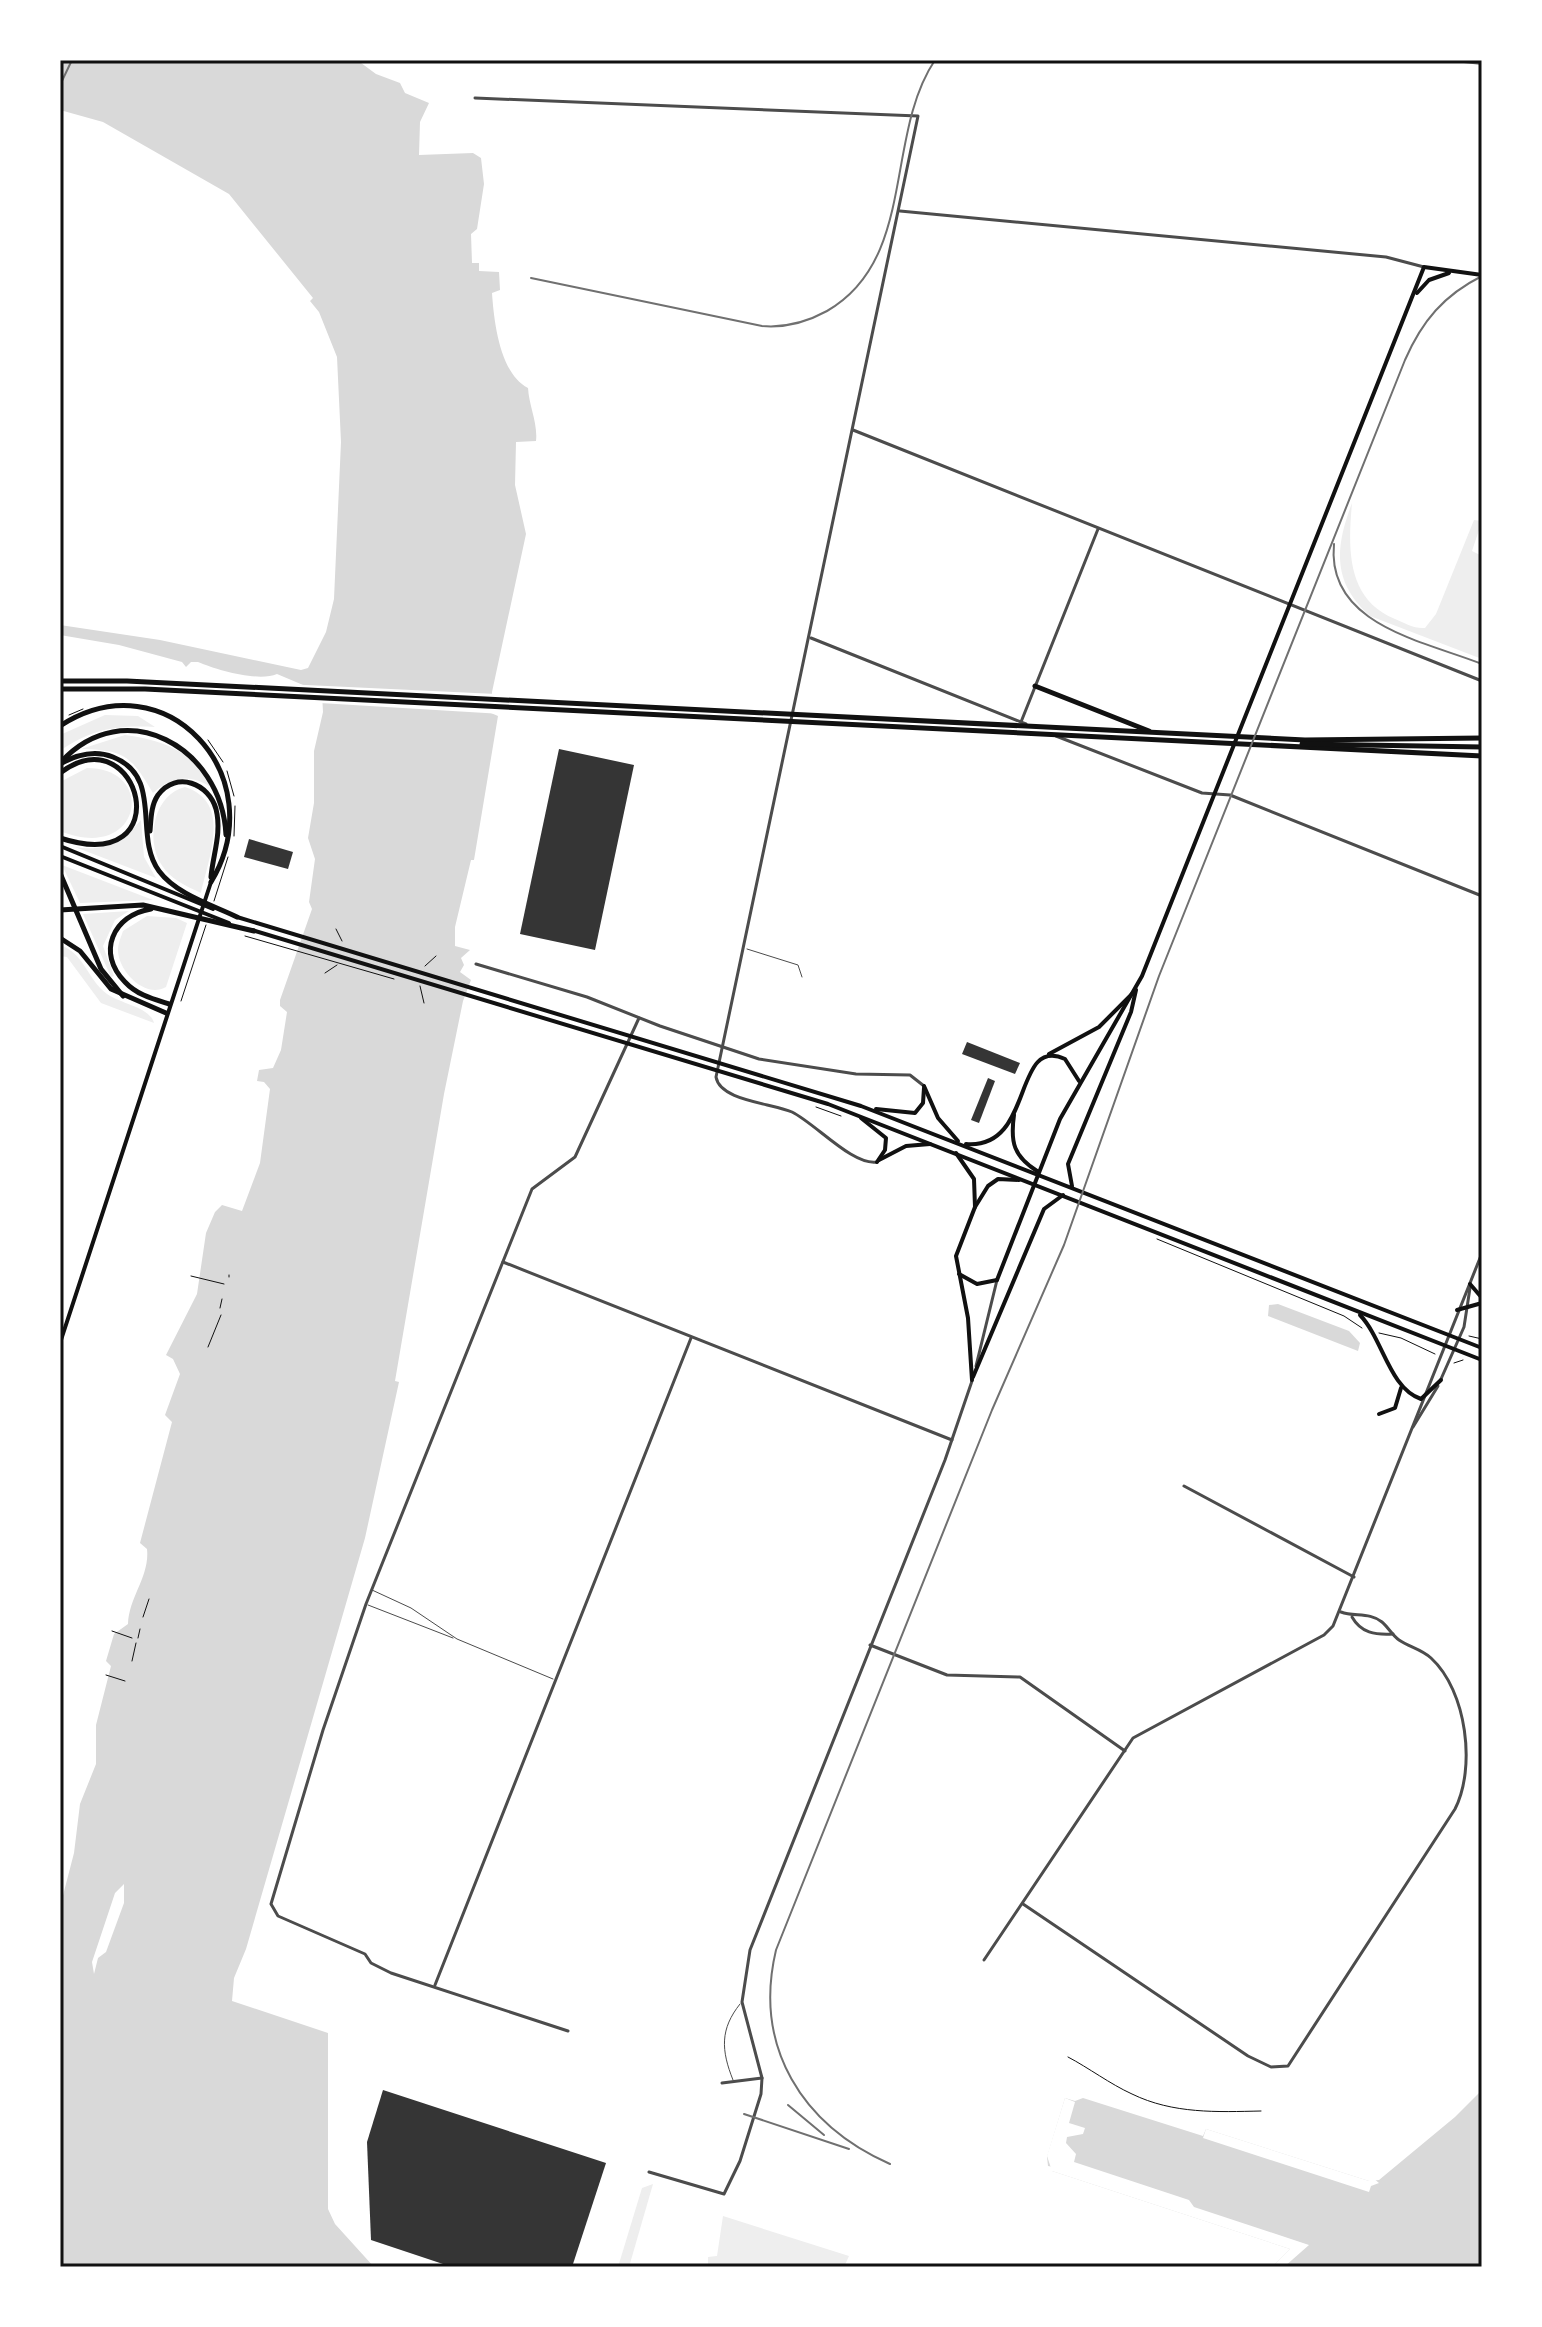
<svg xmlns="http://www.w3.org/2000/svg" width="1542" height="2327" font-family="'Varela Round',sans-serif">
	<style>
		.green { fill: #eee }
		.water { fill: #d9d9d9 }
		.pier { fill: #fff }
		.building { fill: #353535 }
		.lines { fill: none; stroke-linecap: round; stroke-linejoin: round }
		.path { stroke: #111; stroke-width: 1 }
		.service { stroke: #4c4c4c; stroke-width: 1 }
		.minor { stroke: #4c4c4c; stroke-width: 3 }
		.secondary { stroke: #111; stroke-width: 4 }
		.trunk { stroke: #111; stroke-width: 4 }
		.motorway { stroke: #111; stroke-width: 5 }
		.rail { stroke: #707070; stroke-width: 2 }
		.neatline { fill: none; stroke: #111; stroke-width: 3 }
	</style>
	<rect width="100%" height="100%" fill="#fff"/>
	<g class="green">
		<path d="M1352,503C1348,548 1346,599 1395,619C1405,623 1414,629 1425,628L1436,614L1474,520L1482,521L1472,551L1482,556V659L1370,616C1332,582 1335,548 1352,503Z"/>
		<path d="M105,715L138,716L155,727C117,725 91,729 60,751V735Z"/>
		<path d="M125,735C162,740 194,751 211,787C189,773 171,777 153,793C131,756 125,750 81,749Z"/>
		<path d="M87,768C158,768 141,864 60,831V782Z"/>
		<path d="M185,787C232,802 209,857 201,893C186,886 170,879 161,864C145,838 155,794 185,787Z"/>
		<path d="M141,820L144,857L156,878L75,847C105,852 122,842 141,820Z"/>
		<polygon points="62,865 153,900 80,903"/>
		<polygon points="129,911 115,920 103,946 114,976 111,977 83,914"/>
		<path d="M147,916L176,918L187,923L166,987C145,999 118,971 118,950C118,944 121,937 123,931Z"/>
		<path d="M60,945C85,954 87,979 107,994C121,1004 150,1007 154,1023L101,1003L67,957L60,956Z"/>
		<polygon points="653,2184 629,2267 618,2267 642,2188"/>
		<polygon points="723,2216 849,2256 844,2267 708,2267 708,2257 717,2256"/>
	</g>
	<g class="water">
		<path d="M60,60H357L376,74L400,83L405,93L429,103L420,122L419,155L473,153L481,158L484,184L477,229L471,234L472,263H479V271L499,272L500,290L492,293C494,322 500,374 528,388C529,406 538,423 536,441L516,442L515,485L526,534L492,692L491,713L498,716L474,860H471L455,927V946L470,950L461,958L464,965L460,972L471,980L463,1001L444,1094L395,1381L399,1382L365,1538L246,1949L234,1978L232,2001L328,2033V2209L335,2224L374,2267H60V1907L74,1853L80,1804L96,1764V1725L111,1666L106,1661L114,1634L128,1624C129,1597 150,1576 147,1549L140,1543L172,1422L165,1415L180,1374L173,1359L166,1355L197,1294L206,1233L215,1212L222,1205L242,1211L260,1163L270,1089L264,1082L257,1081L259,1070L273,1068L281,1050L287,1012L280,1006V1000L312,909L309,902L315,859L308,838L314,803V751L323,712L322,693L277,674C258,682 217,670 198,662H191L186,667L182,662L119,645L60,635V625L160,640L301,670L308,668L326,632L334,599L341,442L337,357L319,312L310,301L313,298L229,194L103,122L60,110Z"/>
		<polygon points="1278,1304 1349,1331 1360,1343 1358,1351 1268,1316 1269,1305"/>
		<polygon points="1482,2090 1482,2267 1272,2267 1290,2249 1052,2171 1053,2167 1048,2166 1047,2157 1065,2098 1075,2101 1083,2098 1203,2136 1206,2129 1369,2181 1379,2180 1455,2117"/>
	</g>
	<g class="pier">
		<polygon points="285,684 496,694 495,711 502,714 320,703 319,696 312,692"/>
		<polygon points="124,1884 124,1903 106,1952 98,1958 94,1974 92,1962 115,1893"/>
		<polygon points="1065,2098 1075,2102 1069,2123 1085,2128 1083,2134 1067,2137 1066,2143 1076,2154 1074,2162 1189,2200 1194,2207 1309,2245 1284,2267 1272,2267 1290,2249 1052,2171 1047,2156"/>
		<polygon points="1206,2129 1369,2181 1373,2178 1379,2183 1371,2186 1369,2192 1203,2138"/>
	</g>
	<g class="building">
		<polygon points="559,749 634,765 595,950 520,934"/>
		<polygon points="249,839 293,852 288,869 244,857"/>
		<polygon points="967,1042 1020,1063 1015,1074 962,1054"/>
		<polygon points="988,1078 995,1081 979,1123 971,1120"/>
		<polygon points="383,2090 606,2163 572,2267 452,2267 371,2240 367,2142"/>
	</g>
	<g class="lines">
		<g class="path">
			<polyline points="69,715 83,709"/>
			<polyline points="208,740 223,762"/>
			<polyline points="227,771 234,796"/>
			<polyline points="234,836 235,806"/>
			<polyline points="214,901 228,857"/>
			<polyline points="336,929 342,941"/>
			<polyline points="245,936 394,979"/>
			<polyline points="425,966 436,956"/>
			<polyline points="325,973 337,965"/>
			<polyline points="420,986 424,1003"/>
			<polyline points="181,1001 206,925"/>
			<polyline points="816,1107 841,1116"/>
			<polyline points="1157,1239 1344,1316 1362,1328"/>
			<polyline points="191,1276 224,1284"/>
			<polyline points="229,1277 229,1275"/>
			<polyline points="220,1308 222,1299"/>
			<polyline points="1379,1333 1401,1338 1435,1354"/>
			<polyline points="1469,1336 1482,1339"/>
			<polyline points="208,1347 221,1315"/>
			<polyline points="1454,1363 1463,1360"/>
			<polyline points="143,1617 149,1599"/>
			<polyline points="112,1631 132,1638"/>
			<polyline points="138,1638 140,1629"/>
			<polyline points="132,1661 136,1643"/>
			<polyline points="106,1675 125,1681"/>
			<path d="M1068,2057C1089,2068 1110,2084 1132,2094C1173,2114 1217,2112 1261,2111"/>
		</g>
		<g class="service">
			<polyline points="747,949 798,965 802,977"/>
			<polyline points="372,1590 411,1608 457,1639 553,1679"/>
			<polyline points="368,1605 453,1638"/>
			<path d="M733,2080C721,2050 720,2029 740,2004"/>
		</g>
		<g class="minor">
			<path d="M475,98L918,116L716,1077C720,1101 772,1103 792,1112C816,1124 853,1166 877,1162"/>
			<polyline points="900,211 1386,257 1424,267"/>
			<polyline points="853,430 1482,681"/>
			<polyline points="811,638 1026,724"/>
			<polyline points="1021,722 1098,529"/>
			<polyline points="1056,736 1202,793 1230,795 1482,896"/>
			<polyline points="476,964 587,997 660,1026 759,1059 856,1074 910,1075 924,1086"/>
			<polyline points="503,1262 952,1440"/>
			<polyline points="976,1366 997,1280"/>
			<polyline points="1441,1379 1464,1327 1470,1288"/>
			<polyline points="1413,1427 1438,1386"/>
			<polyline points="1184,1486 1354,1577"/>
			<path d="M1352,1617C1361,1633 1375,1635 1393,1634"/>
			<polyline points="870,1645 947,1675 1020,1677 1125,1751"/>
			<path d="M1023,1904L1248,2056L1271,2067L1288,2066L1455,1809C1476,1768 1467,1691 1431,1658C1421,1649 1409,1647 1399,1640C1392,1635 1388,1627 1382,1622C1370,1612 1354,1617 1341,1612"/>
			<polyline points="984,1960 1133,1738 1324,1635 1333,1626 1482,1253"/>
			<polyline points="435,1985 691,1338"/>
			<polyline points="568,2031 391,1973 371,1963 365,1954 278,1916 271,1904 323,1730 366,1604 532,1189 575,1157 639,1018"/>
			<polyline points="722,2083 762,2078"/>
			<polyline points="649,2172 724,2194 740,2161 761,2094 762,2078 742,2002 750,1950 945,1460 972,1381"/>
		</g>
		<g class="secondary">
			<polyline points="1417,293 1429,280 1449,273"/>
			<polyline points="997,1280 1060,1119 1142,976 1424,267 1482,275"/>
			<polyline points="60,1343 211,882"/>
		</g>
		<g class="trunk">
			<polyline points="60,846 213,909"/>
			<polyline points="60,856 229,923"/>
			<polyline points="237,917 861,1106 1482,1348"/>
			<polyline points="252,930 828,1104 1482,1360"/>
			<polyline points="1049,1054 1099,1027 1134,992"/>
			<polyline points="924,1086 938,1118 958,1141"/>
			<polyline points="876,1109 915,1113 923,1103 924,1088"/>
			<path d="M1014,1115C1010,1143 1014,1156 1037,1171"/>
			<polyline points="861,1118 886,1138 885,1150 877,1162"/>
			<path d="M966,1144C1035,1150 1012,1035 1065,1059L1079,1081"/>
			<polyline points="956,1153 974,1179 975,1207"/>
			<polyline points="879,1160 906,1146 930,1144"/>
			<polyline points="1072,1186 1068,1164 1131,1012 1136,990"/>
			<polyline points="959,1274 977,1284 997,1280"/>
			<polyline points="1470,1284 1482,1298"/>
			<polyline points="1457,1310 1482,1303"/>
			<path d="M1360,1315C1383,1339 1389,1388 1421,1399L1441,1380"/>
			<polyline points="973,1377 1044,1209 1063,1195"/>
			<polyline points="972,1380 968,1318 956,1256 975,1207 988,1186 998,1179 1019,1180"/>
			<polyline points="1379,1414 1395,1408 1401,1388"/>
		</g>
		<g class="motorway">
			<polyline points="60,681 127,681 1305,740 1482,738"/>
			<polyline points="1035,686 1149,731"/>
			<polyline points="60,689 145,689 1482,756"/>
			<path d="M60,726C166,657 274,777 211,882"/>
			<polyline points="1302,744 1482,747"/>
			<path d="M61,762C124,693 222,747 226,835"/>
			<path d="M60,764C76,755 95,750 113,757C164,777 133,836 159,871C176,894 212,905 237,917"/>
			<path d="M60,773C140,713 182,878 60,838"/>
			<path d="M150,831C151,819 151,805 158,795C177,770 209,784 216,809C222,833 213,854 211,877"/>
			<polyline points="60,873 101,969 123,996"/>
			<path d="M151,909C113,915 96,953 125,982C137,995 153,999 169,1004"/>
			<polyline points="60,910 143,905 254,931"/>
			<polyline points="60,938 80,951 111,989 166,1013"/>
		</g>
		<g class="rail">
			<polyline points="1446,60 1482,64"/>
			<polyline points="60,85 72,60"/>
			<path d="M531,278L762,326C785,328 807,322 827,311C917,259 884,136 935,60"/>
			<path d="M1334,544C1326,625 1424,641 1482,664"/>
			<polyline points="788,2105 824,2135"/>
			<polyline points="744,2114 849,2149"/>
			<path d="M890,2164C802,2125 753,2047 776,1950L992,1410L1064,1245L1159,976L1405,360C1422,321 1444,295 1482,276"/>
			<polyline points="1030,2267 1051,2267"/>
		</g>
	</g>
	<rect width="1542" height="2327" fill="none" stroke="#ffffff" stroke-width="124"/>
	<rect x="62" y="62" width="1418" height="2203" class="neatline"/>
</svg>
